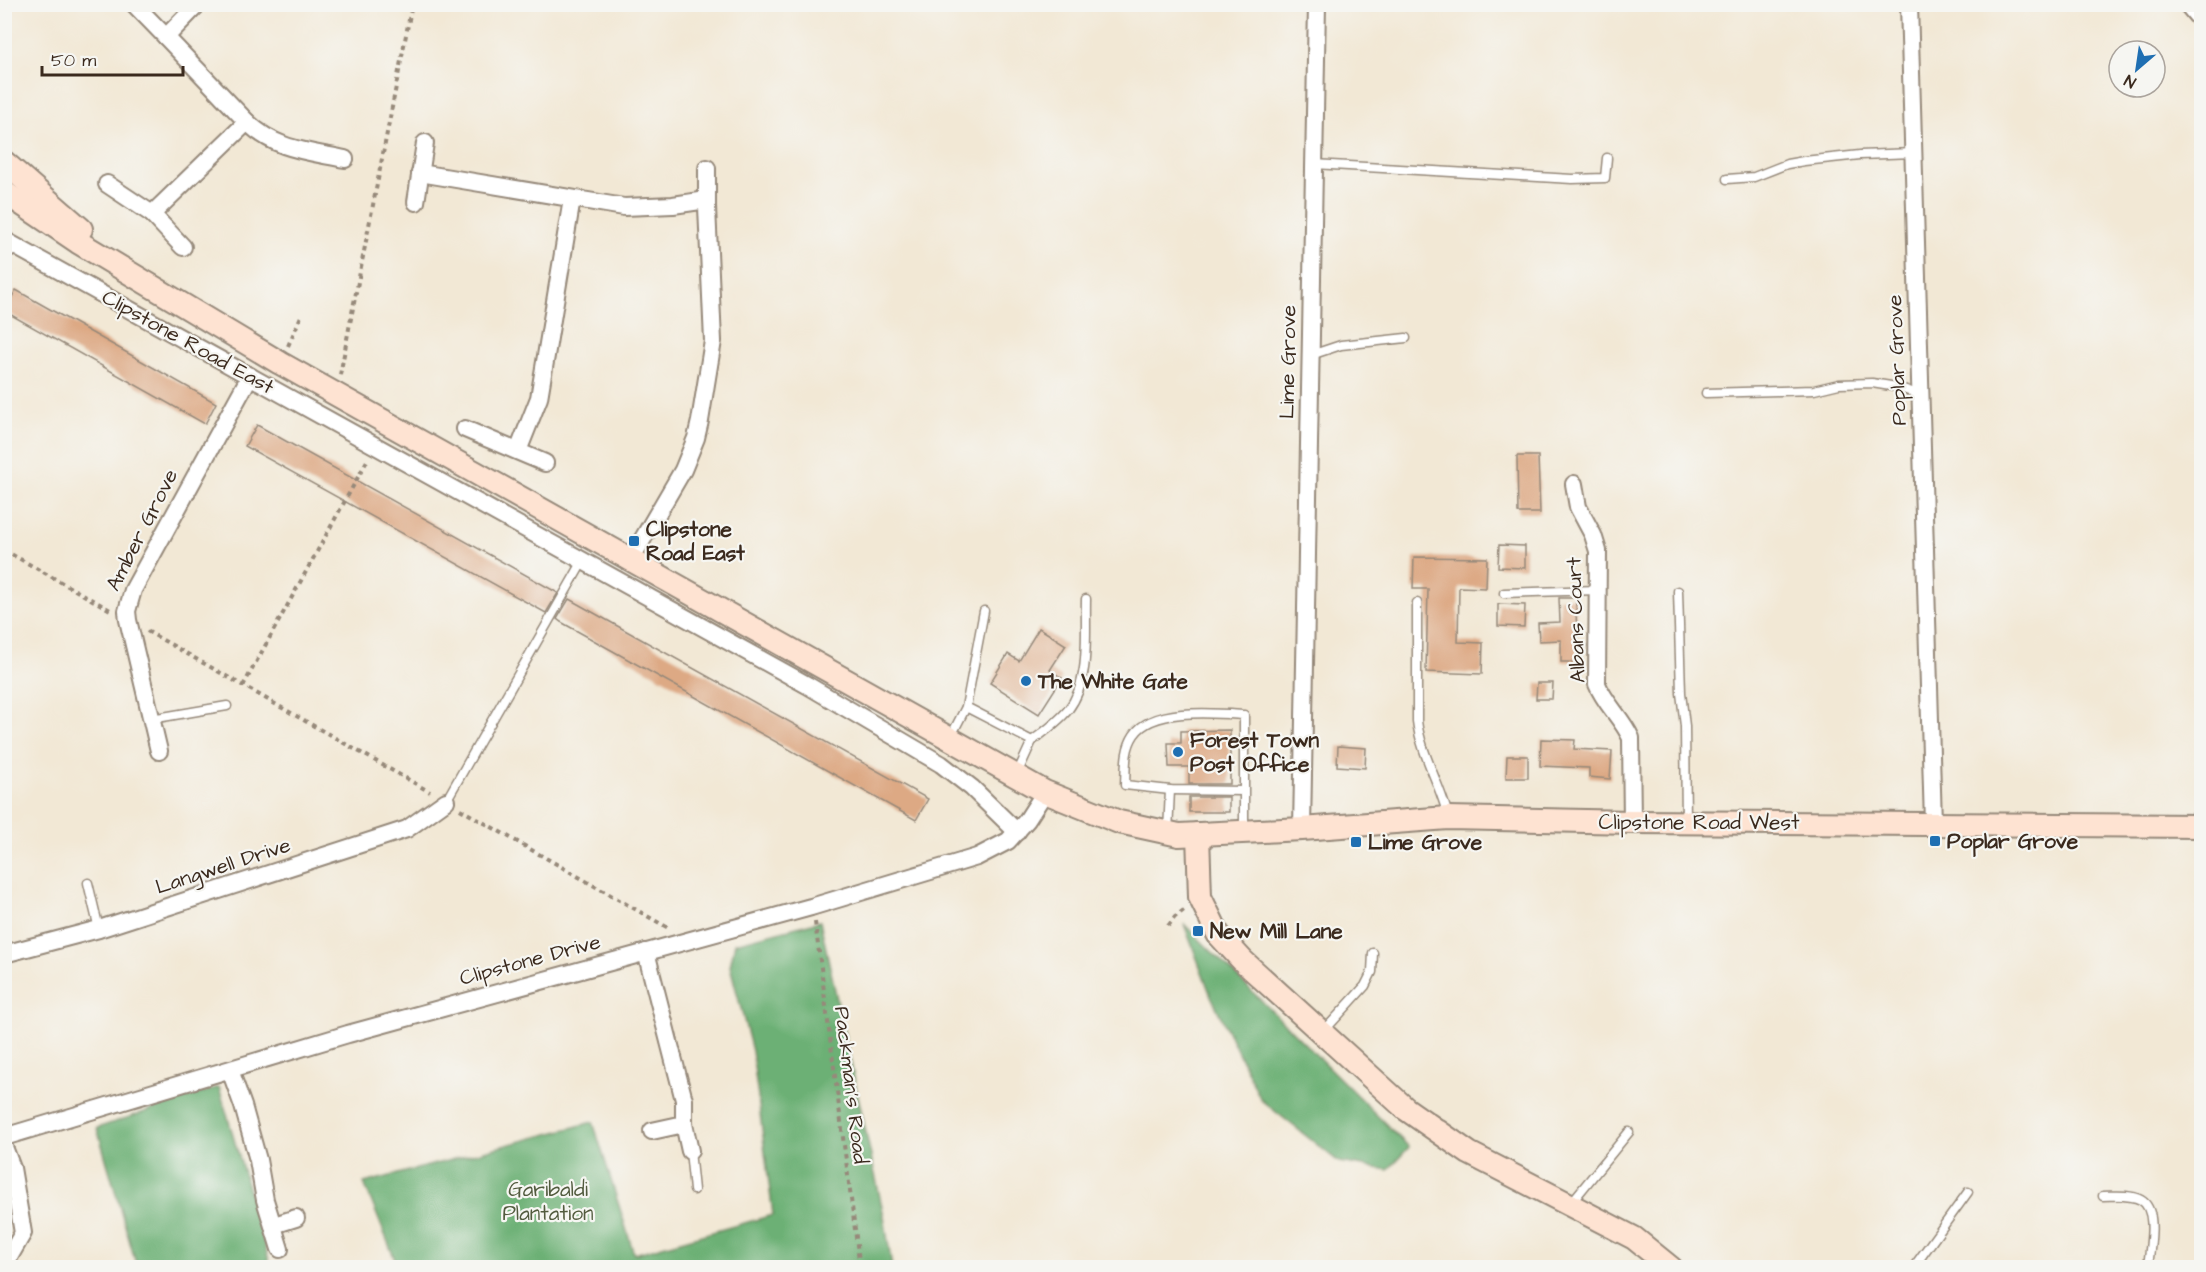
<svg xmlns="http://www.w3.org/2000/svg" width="2206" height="1272" font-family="'Architects Daughter',sans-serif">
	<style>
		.forest { fill: #6cb074; stroke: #546d49; stroke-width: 1.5 }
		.building { fill: #dda984 }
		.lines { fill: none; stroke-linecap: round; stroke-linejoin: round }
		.lane-casing { stroke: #96897a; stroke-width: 11 }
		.street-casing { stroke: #96897a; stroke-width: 20 }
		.secondary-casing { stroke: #96897a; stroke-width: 26 }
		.path { stroke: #96897a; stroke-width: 4; stroke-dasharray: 4.5 4.5; stroke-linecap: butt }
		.lane { stroke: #fff; stroke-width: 8 }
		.street { stroke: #fff; stroke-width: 16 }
		.secondary { stroke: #fee3d2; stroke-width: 22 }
		.poi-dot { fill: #1f6fb2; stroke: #f6f6f2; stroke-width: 2 }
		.labels { text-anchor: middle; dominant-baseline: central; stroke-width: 4.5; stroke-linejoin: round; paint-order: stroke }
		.street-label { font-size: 21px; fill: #3b2a1e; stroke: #f6f6f2 }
		.poi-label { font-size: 21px; font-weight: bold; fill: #3b2a1e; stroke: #f6f6f2; text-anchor: start }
		.park-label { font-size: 21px; fill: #525b3e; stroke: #f6f6f2 }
	</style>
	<rect width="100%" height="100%" fill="#f6f6f2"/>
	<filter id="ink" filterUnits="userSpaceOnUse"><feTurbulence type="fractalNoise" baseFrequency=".0167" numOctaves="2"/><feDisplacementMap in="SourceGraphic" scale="12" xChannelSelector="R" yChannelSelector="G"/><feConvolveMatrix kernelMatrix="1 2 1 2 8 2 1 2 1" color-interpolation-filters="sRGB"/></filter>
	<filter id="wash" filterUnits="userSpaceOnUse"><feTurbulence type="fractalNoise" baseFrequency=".008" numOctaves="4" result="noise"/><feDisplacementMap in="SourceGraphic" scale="24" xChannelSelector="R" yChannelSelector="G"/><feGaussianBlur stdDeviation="1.35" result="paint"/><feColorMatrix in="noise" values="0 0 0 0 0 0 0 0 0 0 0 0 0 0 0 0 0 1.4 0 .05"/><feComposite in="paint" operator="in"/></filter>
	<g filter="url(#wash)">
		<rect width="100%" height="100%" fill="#f2e8d5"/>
		<g class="forest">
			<polygon points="820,921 884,1216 892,1267 398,1267 364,1183 593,1122 634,1254 773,1215 752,1051 730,966 735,943"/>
			<polygon points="1184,924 1409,1147 1388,1170 1339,1162 1261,1100 1211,996"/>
			<polygon points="219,1087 271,1267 137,1267 97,1128"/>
		</g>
		<g id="blocks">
			<g class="building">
				<polygon points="16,290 216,403 205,424 4,311"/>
				<polygon points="257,425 558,593 546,613 245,446"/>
				<polygon points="1517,456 1538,456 1540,513 1518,513"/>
				<polygon points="1499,545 1525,546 1525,568 1498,567"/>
				<polygon points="1414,557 1487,558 1486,588 1459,587 1458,642 1483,643 1482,674 1426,672 1428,589 1413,589"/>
				<polygon points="1559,598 1576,598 1577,662 1561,662 1561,640 1539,641 1538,623 1560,622"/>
				<polygon points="569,599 928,799 916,820 561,622 557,619"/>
				<polygon points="1498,604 1525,605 1524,627 1498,626"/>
				<polygon points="1039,628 1066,645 1050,670 1062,678 1039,714 990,683 1008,654 1019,661"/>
				<polygon points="1537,683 1553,683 1552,699 1536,699"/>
				<polygon points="1230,730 1230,784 1189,784 1189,767 1169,767 1168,743 1181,743 1181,731"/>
				<polygon points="1541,739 1575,740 1574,749 1612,751 1610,779 1589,777 1589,768 1540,766"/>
				<polygon points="1338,746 1366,748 1365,768 1337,766"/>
				<polygon points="1507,756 1528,756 1528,778 1506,778"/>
				<rect x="1189" y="797" width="40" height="15"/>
			</g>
		</g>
	</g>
	<g filter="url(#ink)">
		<use href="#blocks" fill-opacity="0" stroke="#96897a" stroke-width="1.5"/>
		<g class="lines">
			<defs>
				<g id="lane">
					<polyline points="1314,164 1572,179 1605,178 1607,158"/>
					<polyline points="1727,179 1754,177 1787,164 1804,161 1860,155 1914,153"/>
					<polyline points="1311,355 1341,345 1406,338"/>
					<polyline points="1706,393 1814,390 1839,384 1872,383 1897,387 1921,395"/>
					<polyline points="1678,591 1681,693 1685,726 1686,822"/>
					<polyline points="1504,593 1598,590"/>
					<path d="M1417,603V721C1421,754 1440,784 1448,816"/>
					<polyline points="966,707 984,611"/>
					<polyline points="151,719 227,706"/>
					<polyline points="951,736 966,707 1032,741 1016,776"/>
					<path d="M1032,741C1044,732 1058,722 1068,710C1091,681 1085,634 1086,599"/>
					<path d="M1244,791L1170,790L1125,785C1126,768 1124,750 1134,735C1152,707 1215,713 1244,715V831"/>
					<polyline points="446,801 583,561"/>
					<polyline points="1168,832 1170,790"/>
					<polyline points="88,883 99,929"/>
					<polyline points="1323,1032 1365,986 1372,972 1373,953"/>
					<polyline points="690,1151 694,1190"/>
					<path d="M2103,1196C2114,1196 2130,1194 2141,1200C2159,1210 2149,1250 2148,1268"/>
					<polyline points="1571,1203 1629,1132"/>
					<polyline points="1913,1268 1968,1192"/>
				</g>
				<g id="street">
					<polyline points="134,4 166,37 198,4"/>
					<polyline points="1909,4 1933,823"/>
					<polyline points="2187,4 2202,22"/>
					<path d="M247,122C276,150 307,151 345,159"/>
					<polyline points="420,173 624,207 673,205 707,200"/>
					<polyline points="107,184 152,214 183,247"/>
					<polyline points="416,202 425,143"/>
					<polyline points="152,214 247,122 166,37"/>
					<polyline points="4,240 807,685 941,764 972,788 1017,832"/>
					<polyline points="465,429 545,463"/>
					<polyline points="518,451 539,398 572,199"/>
					<path d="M1574,484L1578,507L1593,535L1598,551L1597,684C1605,704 1622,718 1631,738L1632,822"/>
					<polyline points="631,559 683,470 696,438 700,421 713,341 707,207 707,168"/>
					<polyline points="159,751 128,620 127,611 133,590 250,376"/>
					<polyline points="1302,829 1317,4"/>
					<polyline points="646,952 684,1100 684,1124 690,1151"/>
					<polyline points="4,954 99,929 407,829 446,801"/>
					<polyline points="230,1070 243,1106 258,1160 265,1200 280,1249"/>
					<polyline points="652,1131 684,1124"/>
					<polyline points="4,1137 348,1034 811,907 977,857 1008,841 1027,820 1045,792"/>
					<polyline points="4,1147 12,1168 23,1233 4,1266"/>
					<polyline points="274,1225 296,1218"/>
				</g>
				<g id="secondary">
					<polyline points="4,162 81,229"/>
					<polyline points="4,192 78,242 280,363 1045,792 1119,822 1179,835 1302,829 1448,818 1632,822 2202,826"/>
					<polyline points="1198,834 1200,897 1218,934 1243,961 1406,1109 1469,1153 1634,1238 1671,1268"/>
				</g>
			</defs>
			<use href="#lane" class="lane-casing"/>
			<use href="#street" class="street-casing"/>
			<use href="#secondary" class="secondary-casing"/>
			<g class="path">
				<polyline points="288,346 302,314"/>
				<polyline points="340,375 412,4"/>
				<polyline points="4,550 112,611"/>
				<polyline points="147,631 430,792"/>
				<polyline points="243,686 368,459"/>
				<polyline points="460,809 670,929"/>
				<polyline points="815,922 860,1268"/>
				<polyline points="1168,926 1175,917 1185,909"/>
			</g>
			<use href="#lane" class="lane"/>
			<use href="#street" class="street"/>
			<use href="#secondary" class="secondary"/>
		</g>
	</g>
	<g class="poi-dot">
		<rect x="628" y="535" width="12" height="12" rx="3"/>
		<circle cx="1026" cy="681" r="6"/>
		<circle cx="1178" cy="752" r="6"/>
		<rect x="1929" y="835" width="12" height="12" rx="3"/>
		<rect x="1350" y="836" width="12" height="12" rx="3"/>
		<rect x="1192" y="925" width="12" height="12" rx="3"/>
	</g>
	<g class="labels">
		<g class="street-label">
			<text transform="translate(188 342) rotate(29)">Clipstone Road East</text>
			<text transform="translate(1897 360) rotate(-92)">Poplar Grove</text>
			<text transform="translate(1288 362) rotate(-89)">Lime Grove</text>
			<text transform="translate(142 530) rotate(-63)">Amber Grove</text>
			<text transform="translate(1576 620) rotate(-92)">Albans Court</text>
			<text x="1699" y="822">Clipstone Road West</text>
			<text transform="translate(223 866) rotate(-18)">Langwell Drive</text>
			<text transform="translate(530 960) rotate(-15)">Clipstone Drive</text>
			<text transform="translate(851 1085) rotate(83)">Packman's Road</text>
		</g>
		<g class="poi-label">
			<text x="646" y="529">Clipstone<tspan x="646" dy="24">Road East</tspan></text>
			<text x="1038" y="681">The White Gate</text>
			<text x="1190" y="740">Forest Town<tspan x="1190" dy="24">Post Office</tspan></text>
			<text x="1947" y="841">Poplar Grove</text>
			<text x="1368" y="842">Lime Grove</text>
			<text x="1210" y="931">New Mill Lane</text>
		</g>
		<g class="park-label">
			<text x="548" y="1189">Garibaldi<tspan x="548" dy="24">Plantation</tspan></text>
		</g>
	</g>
	<rect width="2206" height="1272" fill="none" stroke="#f6f6f2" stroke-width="24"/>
	<g transform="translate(2137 69) rotate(209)"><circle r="28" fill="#f6f6f2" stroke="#aba49d" stroke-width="1.5"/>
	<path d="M0-4.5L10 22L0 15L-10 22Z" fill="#1f6fb2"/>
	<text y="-9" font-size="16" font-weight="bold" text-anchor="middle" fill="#3b2a1e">N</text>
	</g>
	<path d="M42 66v9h141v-9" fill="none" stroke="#3b2a1e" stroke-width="3"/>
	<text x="51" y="66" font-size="18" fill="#3b2a1e" stroke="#f6f6f2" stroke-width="4.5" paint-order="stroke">50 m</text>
</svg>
